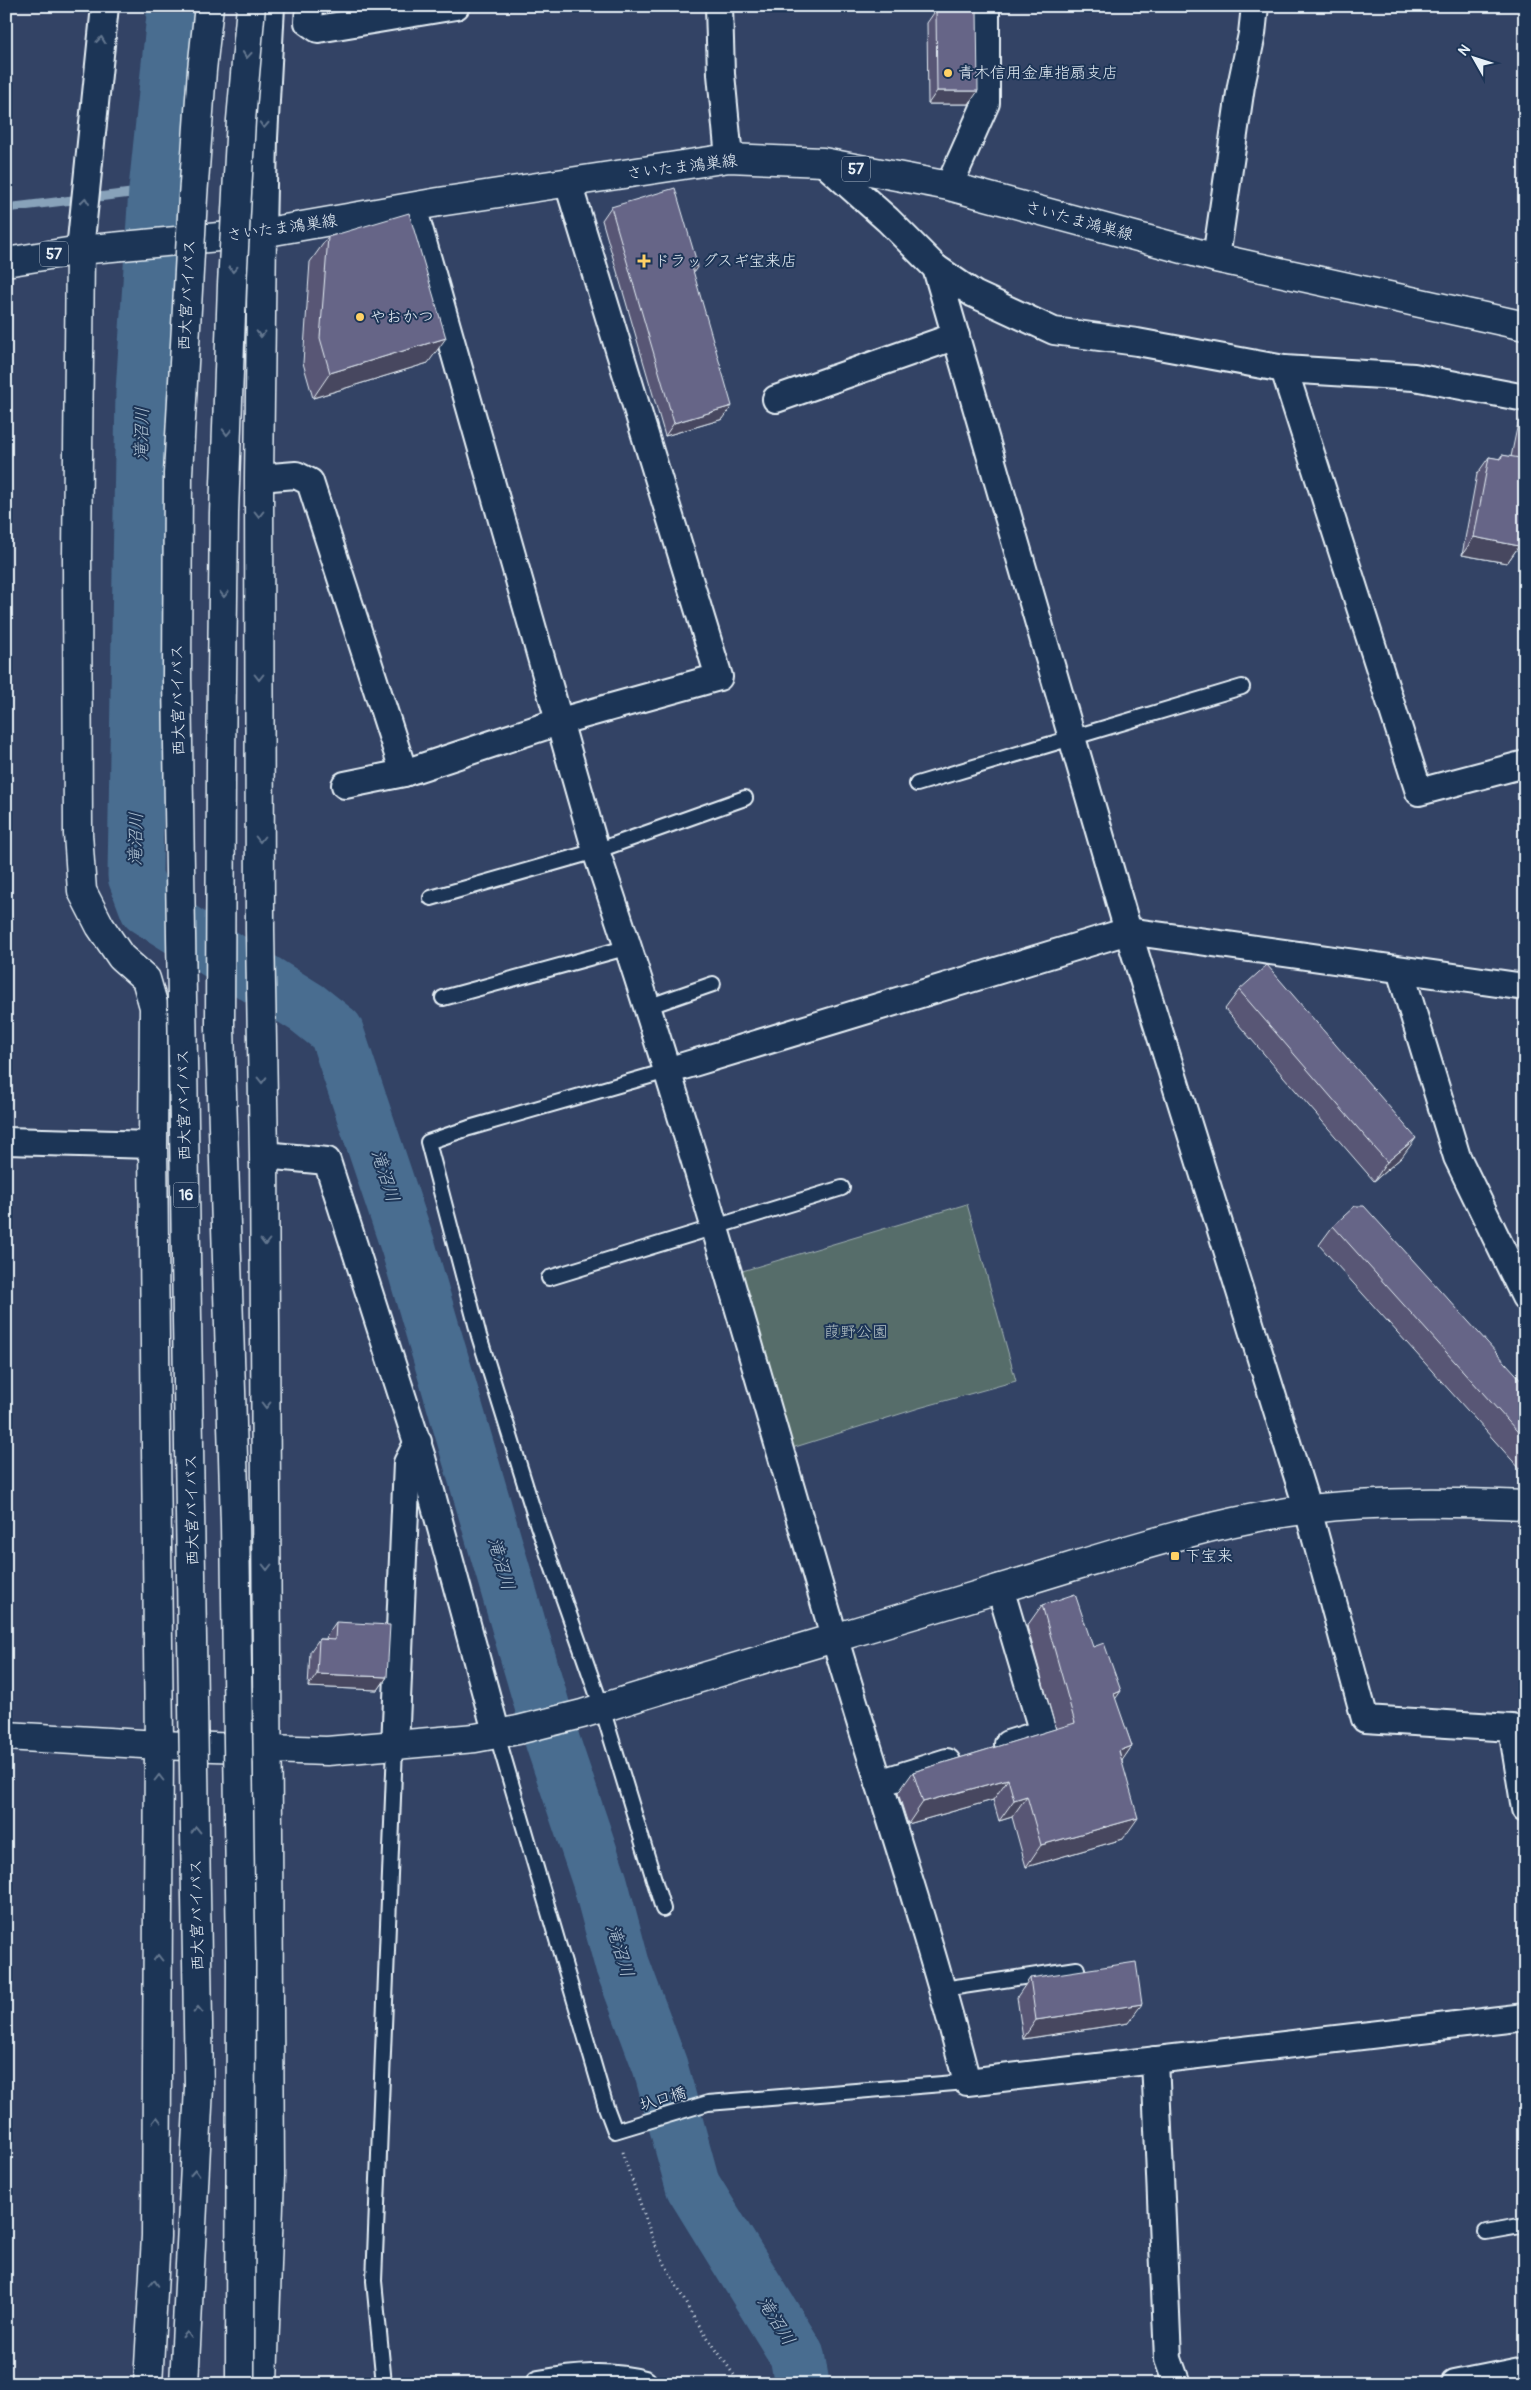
<svg xmlns="http://www.w3.org/2000/svg" width="1531" height="2390" font-family="Pangolin,'Klee One',sans-serif">
	<style>
		.green { fill: #566d6a; stroke: #9fafb1 }
		.lines { fill: none; stroke-linecap: round; stroke-linejoin: round }
		.stream { stroke: #88a2ba; stroke-width: 9 }
		.river { stroke: #486d90; stroke-width: 55 }
		.lane-casing { stroke: #e8f1f8; stroke-width: 18 }
		.street-casing { stroke: #e8f1f8; stroke-width: 30 }
		.secondary-casing { stroke: #e8f1f8; stroke-width: 31 }
		.primary-casing { stroke: #e8f1f8; stroke-width: 31 }
		.path { stroke: #e8f1f8; stroke-width: 3; stroke-dasharray: 1 4; stroke-linecap: butt }
		.lane { stroke: #1d3557; stroke-width: 14 }
		.street { stroke: #1d3557; stroke-width: 26 }
		.secondary { stroke: #1d3557; stroke-width: 28 }
		.primary { stroke: #1d3557; stroke-width: 28 }
		.highway-bridge-casing { stroke: #e8f1f8; stroke-width: 31; stroke-linecap: butt }
		.highway-bridge { stroke: #1d3557; stroke-width: 28 }
		.wall { fill: #585774; stroke: #e8f1f8 }
		.shaded-wall { fill: #47475e; stroke: #e8f1f8 }
		.building { fill: #666587; stroke: #e8f1f8 }
		.oneway { stroke: #64778f }
		.poi-dot { fill: #ffd166; stroke: #1d3557; stroke-width: 2 }
		.labels { text-anchor: middle; dominant-baseline: central; stroke-width: 4; stroke-linejoin: round; paint-order: stroke }
		.shield { fill: #1d3557; stroke: #abb9c8; stroke-width: 1 }
		.shield-label { font-size: 15px; font-weight: bold; fill: #e8f1f8 }
		.poi-label { font-size: 16px; fill: #e8f1f8; stroke: #1d3557; text-anchor: start }
		.street-label { font-size: 16px; fill: #e8f1f8; stroke: #1d3557 }
		.park-label { font-size: 16px; fill: #b5c3c6; stroke: #1d3557 }
		.water-label { font-size: 18px; font-style: italic; fill: #b0c3d4; stroke: #1d3557 }
	</style>
	<rect width="100%" height="100%" fill="#334365"/>
	<filter id="ink" filterUnits="userSpaceOnUse"><feTurbulence type="fractalNoise" baseFrequency=".02" numOctaves="2"/><feDisplacementMap in="SourceGraphic" scale="10" xChannelSelector="R" yChannelSelector="G"/><feConvolveMatrix kernelMatrix="1 2 1 2 8 2 1 2 1" color-interpolation-filters="sRGB"/></filter>
	<g filter="url(#ink)">
		<polygon class="green" points="967,1204 1016,1381 919,1408 792,1448 739,1272"/>
		<g class="lines">
			<polyline class="stream" points="6,208 156,190"/>
			<polyline class="river" points="175,6 156,190 143,392 135,876 147,908 307,1008 336,1031 408,1246 553,1743 600,1882 622,1964 660,2066 693,2186 797,2355 802,2384"/>
			<defs>
				<g id="lane">
					<polyline points="917,784 1242,687"/>
					<polyline points="431,898 596,851 745,798"/>
					<polyline points="443,998 629,947"/>
					<polyline points="647,1007 713,984"/>
					<polyline points="549,1278 842,1188"/>
					<polyline points="497,1735 606,2107 615,2131 708,2103 967,2082"/>
					<polyline points="663,1909 602,1708 538,1526 479,1336 428,1142 469,1128 667,1071"/>
					<polyline points="943,1989 1077,1969"/>
					<polyline points="1486,2232 1525,2225"/>
					<polyline points="384,2384 374,2281 395,1747"/>
				</g>
				<g id="street">
					<polyline points="309,6 308,22 318,29 456,6"/>
					<polyline points="719,6 721,74 729,158"/>
					<polyline points="823,162 888,220 936,268 1128,931 1308,1510 1365,1719 1512,1728 1525,1809"/>
					<polyline points="949,186 986,103 986,6"/>
					<path d="M413,207L596,851C684,1110 757,1374 834,1636C878,1785 929,1931 967,2082L1525,2017"/>
					<polyline points="262,233 264,138 271,6"/>
					<polyline points="80,250 105,6"/>
					<polyline points="1216,258 1241,86 1252,34 1255,6"/>
					<polyline points="936,268 974,294 1054,331 1137,342 1284,369 1414,377 1525,398"/>
					<polyline points="1284,369 1419,792 1525,764"/>
					<polyline points="776,399 956,336"/>
					<polyline points="259,478 296,475 310,482 404,773"/>
					<polyline points="345,785 404,773 561,721 719,677 568,183"/>
					<polyline points="1400,970 1457,1157 1525,1297"/>
					<polyline points="667,1071 1128,931 1525,987"/>
					<polyline points="6,1141 153,1145"/>
					<polyline points="264,1155 327,1161 422,1458 497,1735"/>
					<polyline points="1000,1588 1043,1733 1008,1744"/>
					<polyline points="395,1747 407,1463 418,1442"/>
					<polyline points="879,1783 947,1762"/>
					<polyline points="1155,2060 1168,2359 1177,2384"/>
					<path d="M539,2384C574,2378 610,2374 644,2384"/>
					<polyline points="1455,2384 1525,2370"/>
				</g>
				<g id="secondary">
					<polyline points="262,233 259,478 260,930 264,1155 270,2175 263,2384"/>
					<polyline points="80,250 77,557 78,834 82,891 100,926 121,957 146,979 154,1007 153,1145 159,1745 156,2236 148,2384"/>
					<path d="M6,1736L159,1745L327,1751L475,1738L518,1730L582,1714C720,1671 860,1631 998,1589C1100,1559 1204,1522 1310,1509C1382,1501 1453,1502 1525,1505"/>
				</g>
				<polyline id="primary" points="6,262 80,250 262,233 439,202 729,158 823,162 949,186 1216,258 1525,326"/>
			</defs>
			<use href="#lane" class="lane-casing"/>
			<use href="#street" class="street-casing"/>
			<use href="#secondary" class="secondary-casing"/>
			<use href="#primary" class="primary-casing"/>
			<polyline class="path" points="622,2152 655,2245 692,2315 734,2375 735,2384"/>
			<use href="#lane" class="lane"/>
			<use href="#street" class="street"/>
			<use href="#secondary" class="secondary"/>
			<use href="#primary" class="primary"/>
			<defs>
				<g id="highway-bridge">
					<polyline points="184,2384 199,2087 177,678 178,474 193,197 202,70 209,6"/>
					<polyline points="240,2384 241,1960 235,1523 220,1028 221,763 224,513 232,285 241,120 251,6"/>
				</g>
			</defs>
			<use href="#highway-bridge" class="highway-bridge-casing"/>
			<use href="#highway-bridge" class="highway-bridge"/>
		</g>
		<g class="wall">
			<polygon points="936,10 969,104 928,104 927,23"/>
			<polygon points="611,207 693,273 723,419 665,436 602,220"/>
			<polygon points="328,237 428,363 313,398 303,363 310,262"/>
			<polygon points="1525,412 1525,536 1524,538 1520,537 1519,546 1507,563 1462,555 1477,474 1489,457 1499,459 1502,455 1511,457 1518,423"/>
			<polygon points="1239,990 1402,1157 1374,1181 1225,1009"/>
			<polygon points="1333,1226 1525,1384 1525,1464 1520,1469 1319,1245"/>
			<polygon points="1042,1605 1093,1647 1115,1699 1132,1746 1122,1760 1123,1839 1026,1867 1012,1817 999,1821 993,1800 908,1824 898,1793 913,1772 1056,1729 1027,1626"/>
			<polygon points="336,1622 387,1677 378,1690 308,1687 310,1652 319,1639 326,1639 327,1635"/>
			<polygon points="1030,1978 1128,2023 1023,2039 1017,1997"/>
		</g>
		<g class="shaded-wall">
			<polygon points="937,91 978,91 969,104 928,104"/>
			<polygon points="698,266 689,279 692,267"/>
			<polygon points="446,338 428,363 313,398 330,373"/>
			<polygon points="732,406 723,419 665,436 674,423"/>
			<polygon points="1524,518 1525,518 1525,536 1524,538 1512,535"/>
			<polygon points="1474,537 1519,546 1507,563 1462,555"/>
			<polygon points="1416,1138 1402,1157 1374,1181 1387,1162"/>
			<polygon points="317,1674 387,1677 378,1690 308,1687"/>
			<polygon points="1121,1691 1106,1712 1114,1694"/>
			<polygon points="1132,1746 1117,1768 1119,1751"/>
			<polygon points="1008,1779 993,1800 908,1824 923,1802"/>
			<polygon points="1027,1796 1012,1817 999,1821 1014,1800"/>
			<polygon points="1138,1818 1123,1839 1026,1867 1041,1845"/>
			<polygon points="1142,2004 1128,2023 1023,2039 1036,2020"/>
		</g>
		<g class="building">
			<polygon points="977,9 978,91 937,91 936,10"/>
			<polygon points="675,188 698,266 692,267 732,406 674,423 611,207"/>
			<polygon points="409,213 446,338 330,373 320,338 328,237"/>
			<polygon points="1525,432 1525,518 1524,518 1519,546 1474,537 1489,457 1501,459 1502,455 1520,458"/>
			<polygon points="1267,965 1416,1138 1387,1162 1239,990"/>
			<polygon points="1355,1206 1364,1206 1525,1384 1525,1440 1333,1226"/>
			<polygon points="1075,1594 1093,1647 1104,1643 1121,1691 1114,1694 1132,1746 1119,1751 1138,1818 1041,1845 1027,1796 1014,1800 1008,1779 923,1802 913,1772 1075,1723 1042,1605"/>
			<polygon points="336,1622 390,1625 387,1677 317,1674 319,1639 335,1640"/>
			<polygon points="1136,1962 1142,2004 1036,2020 1030,1978"/>
		</g>
		<defs><path id="oneway-chevron" d="M-2-3.5L2.5 0L-2 3.5" fill="none" stroke-width="1.6" stroke-linecap="round" stroke-linejoin="round" transform="scale(1.25)"/></defs>
		<g class="oneway">
			<use href="#oneway-chevron" transform="translate(101 40) rotate(-84)"/>
			<use href="#oneway-chevron" transform="translate(247 55) rotate(95)"/>
			<use href="#oneway-chevron" transform="translate(264 125) rotate(93)"/>
			<use href="#oneway-chevron" transform="translate(85 201) rotate(-84)"/>
			<use href="#oneway-chevron" transform="translate(233 269) rotate(93)"/>
			<use href="#oneway-chevron" transform="translate(261 334) rotate(91)"/>
			<use href="#oneway-chevron" transform="translate(227 432) rotate(92)"/>
			<use href="#oneway-chevron" transform="translate(259 514) rotate(90)"/>
			<use href="#oneway-chevron" transform="translate(224 594) rotate(91)"/>
			<use href="#oneway-chevron" transform="translate(259 677) rotate(90)"/>
			<use href="#oneway-chevron" transform="translate(260 839) rotate(90)"/>
			<use href="#oneway-chevron" transform="translate(262 1080) rotate(89)"/>
			<use href="#oneway-chevron" transform="translate(265 1242) rotate(90)"/>
			<use href="#oneway-chevron" transform="translate(266 1405) rotate(90)"/>
			<use href="#oneway-chevron" transform="translate(267 1567) rotate(90)"/>
			<use href="#oneway-chevron" transform="translate(159 1778) rotate(-90)"/>
			<use href="#oneway-chevron" transform="translate(196 1830) rotate(-91)"/>
			<use href="#oneway-chevron" transform="translate(158 1958) rotate(-90)"/>
			<use href="#oneway-chevron" transform="translate(198 2010) rotate(-91)"/>
			<use href="#oneway-chevron" transform="translate(157 2120) rotate(-90)"/>
			<use href="#oneway-chevron" transform="translate(195 2173) rotate(-87)"/>
			<use href="#oneway-chevron" transform="translate(154 2283) rotate(-87)"/>
			<use href="#oneway-chevron" transform="translate(187 2335) rotate(-87)"/>
		</g>
	</g>
	<g class="poi-dot">
		<circle cx="948" cy="73" r="5"/>
		<path d="M641.5 253.5h5v5h5v5h-5v5h-5v-5h-5v-5h5z"/>
		<circle cx="360" cy="317" r="5"/>
		<rect x="1170" y="1551" width="10" height="10" rx="2.5"/>
	</g>
	<g class="labels">
		<g class="shield">
			<rect x="842" y="156.5" width="28" height="25" rx="4"/>
			<rect x="40" y="241.5" width="28" height="25" rx="4"/>
			<rect x="173.5" y="1182.5" width="25" height="25" rx="4"/>
		</g>
		<g class="shield-label">
			<text x="856" y="169">57</text>
			<text x="54" y="254">57</text>
			<text x="186" y="1195">16</text>
		</g>
		<g class="poi-label">
			<text x="958" y="73">青木信用金庫指扇支店</text>
			<text x="654" y="261">ドラッグスギ宝来店</text>
			<text x="370" y="317">やおかつ</text>
			<text x="1185" y="1556">下宝来</text>
		</g>
		<g class="street-label">
			<text transform="translate(682 167) rotate(-7)">さいたま鴻巣線</text>
			<text transform="translate(1079 221) rotate(15)">さいたま鴻巣線</text>
			<text transform="translate(282 228) rotate(-8)">さいたま鴻巣線</text>
			<text transform="translate(187 295) rotate(-87)">西大宮バイパス</text>
			<text transform="translate(178 700) rotate(-91)">西大宮バイパス</text>
			<text transform="translate(184 1105) rotate(-91)">西大宮バイパス</text>
			<text transform="translate(192 1510) rotate(-91)">西大宮バイパス</text>
			<text transform="translate(197 1915) rotate(-91)">西大宮バイパス</text>
			<text transform="translate(663 2099) rotate(-17)">圦口橋</text>
		</g>
		<g class="park-label">
			<text x="856" y="1332">葭野公園</text>
		</g>
		<g class="water-label">
			<text transform="translate(142 434) rotate(-89)">滝沼川</text>
			<text transform="translate(136 839) rotate(-89)">滝沼川</text>
			<text transform="translate(385 1176) rotate(72)">滝沼川</text>
			<text transform="translate(501 1564) rotate(74)">滝沼川</text>
			<text transform="translate(620 1951) rotate(73)">滝沼川</text>
			<text transform="translate(776 2321) rotate(58)">滝沼川</text>
		</g>
	</g>
	<rect width="1531" height="2390" fill="none" stroke="#1d3557" stroke-width="25"/>
	<rect x="12" y="12" width="1506" height="2365" fill="none" stroke="#e8f1f8" stroke-width="2" filter="url(#ink)"/>
	<g transform="translate(1474 58) rotate(309)" stroke="#1d3557" stroke-width="4" paint-order="stroke">
	<path d="M0-4L9 19L0 12L-9 19Z" fill="#e8f1f8"/>
	<text y="-8" font-size="14" font-weight="bold" text-anchor="middle" fill="#e8f1f8">N</text>
	</g>
</svg>
